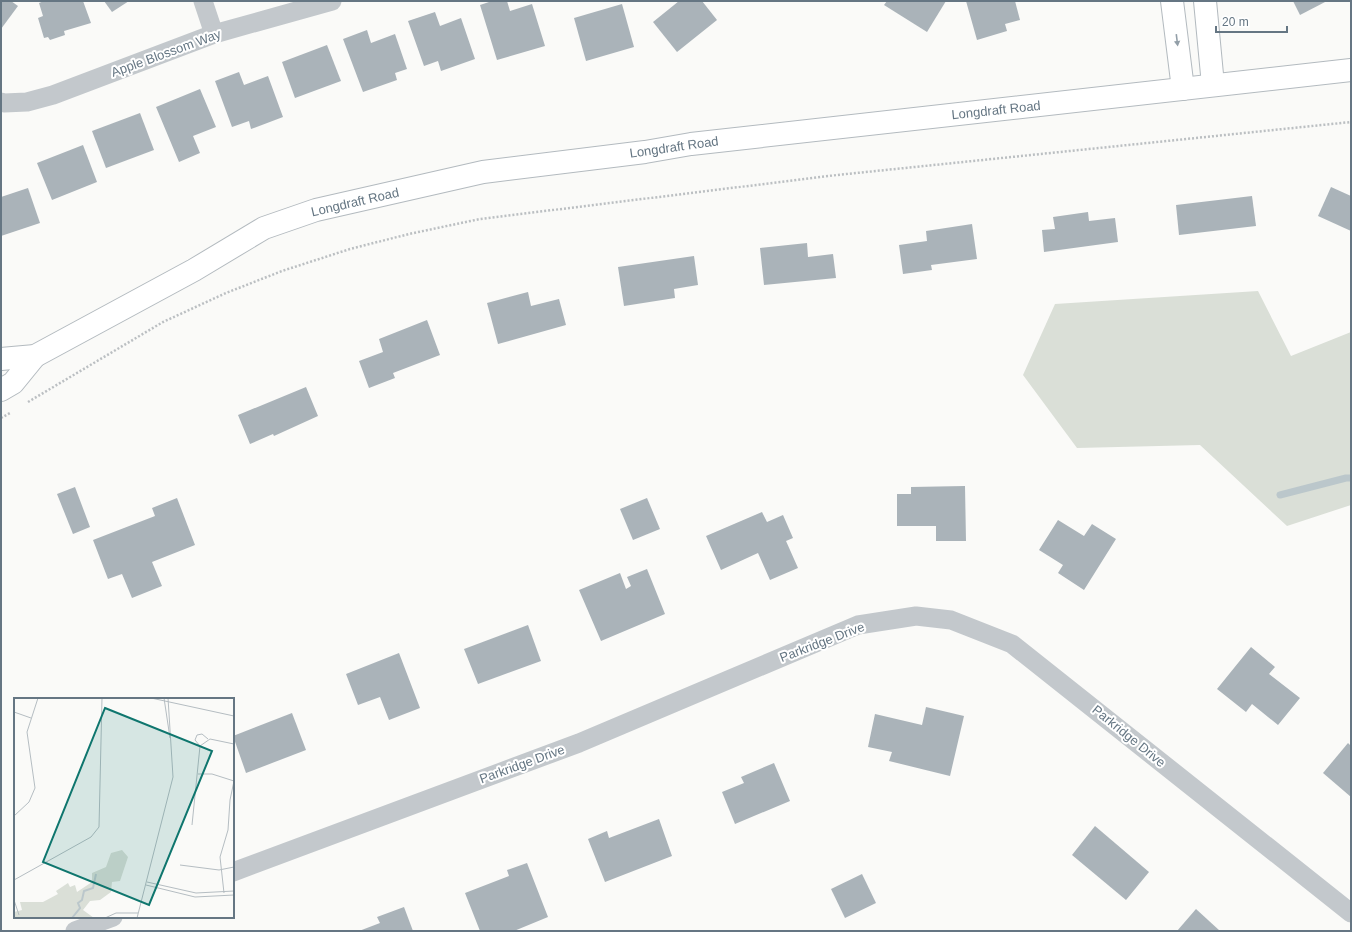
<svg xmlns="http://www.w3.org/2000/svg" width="1352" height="932" font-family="Arial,sans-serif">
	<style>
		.green { fill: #dadfd7 }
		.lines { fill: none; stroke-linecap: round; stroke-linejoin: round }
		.stream { stroke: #bbc7cb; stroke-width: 7 }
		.building { fill: #aab3b9 }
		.secondary-casing { stroke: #b3babf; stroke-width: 24 }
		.path { stroke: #bbbfc2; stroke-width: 2.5; stroke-dasharray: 2 2; stroke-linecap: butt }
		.street { stroke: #c3c8cc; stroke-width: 19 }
		.secondary { stroke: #fff; stroke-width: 22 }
		.oneway { fill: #939fa8 }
		.labels { text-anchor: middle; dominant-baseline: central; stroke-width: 4; stroke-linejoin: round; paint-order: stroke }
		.street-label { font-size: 13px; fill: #657683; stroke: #fff }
		.inset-river { fill: none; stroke: #bbc7cb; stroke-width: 2 }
		.inset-road { fill: none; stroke: #b5bdc2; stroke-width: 1 }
		.view { fill: #0f766e; fill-opacity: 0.15; stroke: #0f766e; stroke-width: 2 }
		.inset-edge { fill: none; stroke: #657683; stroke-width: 2 }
	</style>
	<rect width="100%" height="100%" fill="#fafaf8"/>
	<polygon class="green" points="1258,291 1291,356 1351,332 1351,505 1287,526 1200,445 1077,448 1023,375 1055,304"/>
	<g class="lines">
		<polyline class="stream" points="1280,495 1346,478 1351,478"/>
	</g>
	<g class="building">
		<polygon points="1,1 11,1 18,6 1,29"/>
		<polygon points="44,1 83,1 91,23 64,31 65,35 50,40 48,37 44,38 38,18 43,16 39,3"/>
		<polygon points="104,1 129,1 112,12"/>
		<polygon points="492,1 507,1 510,11 532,4 545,46 497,60 480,5"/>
		<polygon points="679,1 702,1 717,20 677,52 653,22"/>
		<polygon points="887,1 946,1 927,32 884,5"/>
		<polygon points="966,1 1015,1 1020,20 1005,24 1007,31 977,40"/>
		<polygon points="1293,1 1327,1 1300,15"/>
		<polygon points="622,4 634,47 586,61 574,18"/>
		<polygon points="435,12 440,26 461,18 475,59 441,71 438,61 424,66 408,21"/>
		<polygon points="367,30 371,43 395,34 407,69 395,73 397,80 363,92 343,39"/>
		<polygon points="327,45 341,81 295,98 282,62"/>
		<polygon points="239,72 244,85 268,76 283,117 251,129 249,121 232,127 215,81"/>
		<polygon points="200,89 216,127 193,136 200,153 179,162 156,107"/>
		<polygon points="140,113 154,150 106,168 92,131"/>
		<polygon points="83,145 97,182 52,200 37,163"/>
		<polygon points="1331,187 1351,196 1351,231 1318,216"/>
		<polygon points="28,188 40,223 1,236 1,197"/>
		<polygon points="1252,196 1256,226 1179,235 1176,205"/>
		<polygon points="1088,212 1089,221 1115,218 1118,242 1044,252 1042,230 1055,229 1053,217"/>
		<polygon points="972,224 977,259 931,265 932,270 903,274 899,245 927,241 926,231"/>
		<polygon points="807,243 808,257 833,254 836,278 764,285 760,248"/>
		<polygon points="694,256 698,285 674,289 675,298 624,306 618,267"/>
		<polygon points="528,292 531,306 559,299 566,325 498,344 487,303"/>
		<polygon points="427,320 440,355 393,373 395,378 369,388 359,361 383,352 379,339"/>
		<polygon points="306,387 318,416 274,436 273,434 250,444 238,415"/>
		<polygon points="965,486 966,541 936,541 936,526 897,526 897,494 911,494 911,487"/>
		<polygon points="75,487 90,527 73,534 57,494"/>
		<polygon points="177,498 195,545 152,562 162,586 132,598 122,574 108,579 93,540 155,516 152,508"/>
		<polygon points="647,498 660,529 633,540 620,509"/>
		<polygon points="762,512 767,522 783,515 793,538 786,541 798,568 770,580 758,553 721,570 706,536"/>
		<polygon points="1058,520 1084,536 1092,524 1116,539 1084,590 1058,573 1063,565 1039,550"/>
		<polygon points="647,569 665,614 601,641 579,590 620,573 626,589 631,586 627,577"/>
		<polygon points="528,625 541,661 478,684 464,649"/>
		<polygon points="1251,647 1275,667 1269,674 1300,698 1278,725 1252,704 1246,712 1217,689"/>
		<polygon points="399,653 420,708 389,720 380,697 358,705 346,674"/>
		<polygon points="926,707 964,716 950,776 889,761 892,752 868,747 875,714 922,725"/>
		<polygon points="292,713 306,750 246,773 233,736"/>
		<polygon points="1348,743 1351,746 1351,797 1323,773"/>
		<polygon points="774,763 790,801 735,824 722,792 744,783 741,777"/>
		<polygon points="659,819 672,856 605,882 588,839 607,831 609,838"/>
		<polygon points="1095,826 1149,872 1126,900 1072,855"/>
		<polygon points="527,863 548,917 514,931 480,931 465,893 509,876 507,870"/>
		<polygon points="862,874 876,903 845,918 831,889"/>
		<polygon points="404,907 413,931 359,931 380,923 377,917"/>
		<polygon points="1196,909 1220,931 1177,931"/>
	</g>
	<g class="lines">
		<defs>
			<g id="secondary">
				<polyline points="1172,1 1183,89"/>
				<polyline points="1205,1 1213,85"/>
				<polyline points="1,359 35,356 194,270 264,228 316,210 483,172 645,152 691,144 1351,70"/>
				<polyline points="1,390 13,383 35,356"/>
			</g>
		</defs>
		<use href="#secondary" class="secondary-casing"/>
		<g class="path">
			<polyline points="28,402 163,322 226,293 282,271 350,249 409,234 480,219 837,175 1351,122"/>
			<polyline points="1,418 10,413"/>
		</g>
		<g class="street">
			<polyline points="203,1 214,34"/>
			<polyline points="1,102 4,103 27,102 53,95 214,34 332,1"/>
			<polyline points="233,872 579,743 858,625 916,616 951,620 1012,644 1351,913"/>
			<polyline points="75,931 113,917"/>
		</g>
		<use href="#secondary" class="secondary"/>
	</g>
	<defs><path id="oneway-solid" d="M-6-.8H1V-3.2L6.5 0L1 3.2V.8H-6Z"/></defs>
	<use class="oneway" href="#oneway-solid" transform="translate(1177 40) rotate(83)"/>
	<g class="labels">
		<g class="street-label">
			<text transform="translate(166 53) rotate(-20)">Apple Blossom Way</text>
			<text transform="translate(996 110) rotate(-6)">Longdraft Road</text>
			<text transform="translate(674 147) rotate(-8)">Longdraft Road</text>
			<text transform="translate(355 202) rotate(-13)">Longdraft Road</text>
			<text transform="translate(822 642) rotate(-21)">Parkridge Drive</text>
			<text transform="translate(1129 736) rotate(39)">Parkridge Drive</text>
			<text transform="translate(522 764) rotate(-20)">Parkridge Drive</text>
		</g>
	</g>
	<g transform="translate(14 698)">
		<rect width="220" height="220" fill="#fafaf8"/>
		<path d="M108,152L114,159L106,183L98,184L97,194L86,202L76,203L69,212L80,220H0V214L8,212L6,204H29L44,196L42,193L54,185L56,189L61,187L63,194L78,184V175L92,169L97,155Z" fill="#dadfd7"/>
		<path class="inset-river" d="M58,220L66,210L64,205L68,202L70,193L79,190L82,176"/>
		<path class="inset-road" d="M137,0L220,18M150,0L156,40M0,14L17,20M186,48L181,42L183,37L188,36L194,41M184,76H198L220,83M0,118L15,104L21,90L13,34L24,0M178,127L186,48L196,41L220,46M166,167L205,172L220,169M0,182L77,139L85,129L88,0M133,184L182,195L220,193M132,187L181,199L220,197M210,195L206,159L214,132L216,102L220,83M0,202L5,217M91,220L102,215H124M123,220L159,79L154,0"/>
		<path class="view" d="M91,10L198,53L135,207L29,164Z"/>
		<rect width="220" height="220" class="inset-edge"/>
	</g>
	<rect width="1352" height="932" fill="none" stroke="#657683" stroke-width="4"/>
	<path d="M1216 26v6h71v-6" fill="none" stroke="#657683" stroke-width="2"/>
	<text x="1222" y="26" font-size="12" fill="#657683" stroke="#ffffff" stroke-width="3" paint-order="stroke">20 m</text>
</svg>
